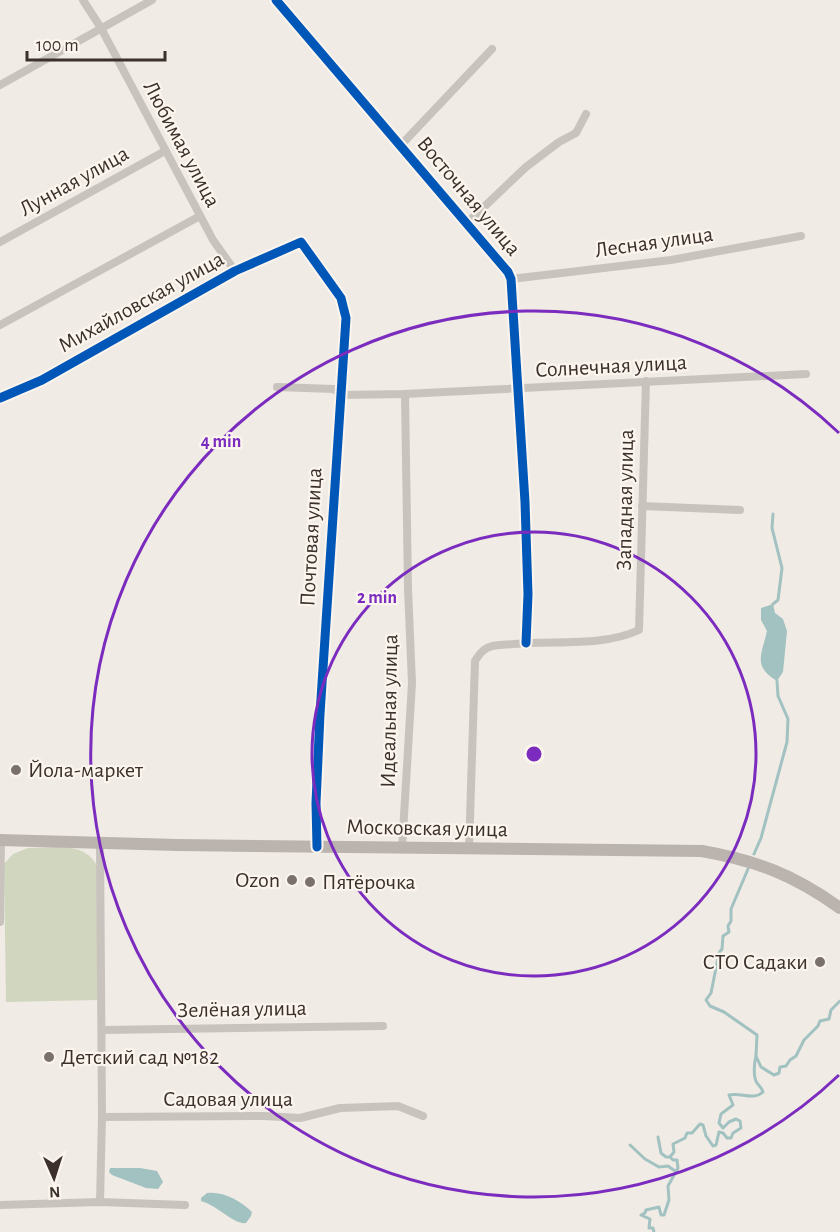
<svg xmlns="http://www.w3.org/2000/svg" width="840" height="1232" font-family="'Alegreya Sans',sans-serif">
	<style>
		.green { fill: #d1d6bf }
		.water { fill: #a1c2c1 }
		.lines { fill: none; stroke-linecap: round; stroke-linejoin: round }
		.stream { stroke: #a1c2c1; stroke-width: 3 }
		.minor { stroke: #c9c3be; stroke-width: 8 }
		.secondary { stroke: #bab3ae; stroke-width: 12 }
		.cycleway-casing { stroke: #fbf5ee; stroke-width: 13 }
		.cycleway { stroke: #0057b8; stroke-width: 9 }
		.ring { fill: none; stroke: #7b2cbf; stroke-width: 3 }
		.poi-dot { fill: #7a716c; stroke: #fbf5ee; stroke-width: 2 }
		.labels { text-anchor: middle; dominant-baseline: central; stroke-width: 4.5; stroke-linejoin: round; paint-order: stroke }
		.street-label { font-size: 22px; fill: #3b302b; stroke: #fbf5ee }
		.poi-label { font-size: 22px; fill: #3b302b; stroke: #fbf5ee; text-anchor: start }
		.centre { fill: #7b2cbf; stroke: #fbf5ee; stroke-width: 3 }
		.ring-label { font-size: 18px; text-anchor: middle; font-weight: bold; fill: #7b2cbf; stroke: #fbf5ee; stroke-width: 4.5; stroke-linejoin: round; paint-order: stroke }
	</style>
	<rect width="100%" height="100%" fill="#f0ebe5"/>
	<path class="green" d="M28,848C52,848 85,841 97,866L98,1000L6,1002L4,864L13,854Z"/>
	<g class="water">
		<path d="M773,604L775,613L783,619L787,631L783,672L777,681C752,666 762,654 767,631L761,620V608Z"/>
		<polygon points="110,1168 140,1168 157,1171 163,1182 158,1189 146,1188 112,1175 109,1172"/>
		<path d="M207,1193C223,1191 241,1201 252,1212L251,1216L246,1223C234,1225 217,1205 201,1201V1198Z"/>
	</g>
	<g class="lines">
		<g class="stream">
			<polyline points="773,514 772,528 782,568 778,600 773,604"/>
			<polyline points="754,854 761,838 787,742 788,719 778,696 777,681"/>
			<polyline points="748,869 731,909 731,921 728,926 729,932 723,936 722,949 719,953 711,993 706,1000 710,1006 724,1012 757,1035 756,1056"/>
			<polyline points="658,1137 661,1153 666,1157 670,1157"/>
			<polyline points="630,1145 645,1159 659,1167 668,1166 675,1171"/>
			<path d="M654,1232L653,1228H649L650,1219L641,1215L645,1213L646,1210L659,1207L661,1215H664L669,1200L668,1186L678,1168L677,1160H673L670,1157L674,1152L673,1144L685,1138L687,1133H692L700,1124L703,1125L706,1136L713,1146L716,1145L719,1132L723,1133L727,1138H731L733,1133L741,1128L740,1121L736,1119L729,1122L723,1128L719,1123L721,1114L733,1105L729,1095C741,1092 753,1101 763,1092C762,1088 759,1086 757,1083C753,1077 754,1063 756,1056L761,1067L774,1075L779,1073L780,1067L786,1066L790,1060L796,1056L804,1040L818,1026L820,1021L829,1019L831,1010L840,1001"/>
		</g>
		<g class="minor">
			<polyline points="83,0 101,28 213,240 235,271"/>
			<polyline points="276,0 508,272 511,279 525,502 528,594 526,643"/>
			<polyline points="0,85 152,0"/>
			<polyline points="401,145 492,49"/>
			<polyline points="467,223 526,167 559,142 576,133 586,114"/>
			<polyline points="0,242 165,151"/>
			<polyline points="511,279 671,260 801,236"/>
			<polyline points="0,325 200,216"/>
			<polyline points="277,387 334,389 341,395 405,394 806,374"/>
			<polyline points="0,398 42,380 235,271 301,242 341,298 346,318 320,714 316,803 317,847"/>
			<polyline points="642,506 740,510"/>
			<polyline points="402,849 412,683 408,589 405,394"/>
			<path d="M469,850L475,661C478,656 481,651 487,648C494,644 506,645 514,644C553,640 603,647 639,630L646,381"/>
			<polyline points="0,922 1,840"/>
			<polyline points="102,1030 383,1026"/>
			<polyline points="102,1117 264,1116 300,1118 340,1108 398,1106 423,1116"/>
			<polyline points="100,1202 102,1117 100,843"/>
			<polyline points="0,1205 100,1202 185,1205"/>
		</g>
		<path class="secondary" d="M0,840L177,845L702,851C758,861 794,875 840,908"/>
		<defs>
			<g id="cycleway">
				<polyline points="276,0 508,272 511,279 525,502 528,594 526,643"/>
				<polyline points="0,398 42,380 235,271 301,242 341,298 346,318 320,714 316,803 317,847"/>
			</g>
		</defs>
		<use href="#cycleway" class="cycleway-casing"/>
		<use href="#cycleway" class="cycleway"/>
	</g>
	<g class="ring">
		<circle cx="534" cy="754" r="222"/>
		<path d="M839 1075A443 443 0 1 1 839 433"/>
	</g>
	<g class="poi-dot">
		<circle cx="16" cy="770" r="6"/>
		<circle cx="292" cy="880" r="6"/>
		<circle cx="310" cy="882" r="6"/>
		<circle cx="820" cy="962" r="6"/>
		<circle cx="49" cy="1057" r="6"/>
	</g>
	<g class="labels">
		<g class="street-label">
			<text transform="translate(182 144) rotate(62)">Любимая улица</text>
			<text transform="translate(74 181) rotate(-29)">Лунная улица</text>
			<text transform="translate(469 196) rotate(50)">Восточная улица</text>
			<text transform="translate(654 242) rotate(-8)">Лесная улица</text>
			<text transform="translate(141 302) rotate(-29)">Михайловская улица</text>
			<text transform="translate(611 366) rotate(-3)">Солнечная улица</text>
			<text transform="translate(625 500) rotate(-89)">Западная улица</text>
			<text transform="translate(311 537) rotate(-87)">Почтовая улица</text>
			<text transform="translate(389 711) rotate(-89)">Идеальная улица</text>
			<text transform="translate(427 828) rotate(1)">Московская улица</text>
			<text transform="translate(242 1009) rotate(-1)">Зелёная улица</text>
			<text x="228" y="1099">Садовая улица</text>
		</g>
		<g class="poi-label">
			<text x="28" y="770">Йола-маркет</text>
			<text x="280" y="880" text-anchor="end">Ozon</text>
			<text x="322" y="882">Пятёрочка</text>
			<text x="808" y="962" text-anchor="end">СТО Садаки</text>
			<text x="61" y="1057">Детский сад №182</text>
		</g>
	</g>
	<circle cx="534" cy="754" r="9" class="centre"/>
	<g class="ring-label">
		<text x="221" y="447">4 min</text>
		<text x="377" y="603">2 min</text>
	</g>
	<g transform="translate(54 1178) rotate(177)" stroke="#fbf5ee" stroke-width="4.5" paint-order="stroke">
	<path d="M0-4.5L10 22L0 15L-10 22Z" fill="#3b302b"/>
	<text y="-9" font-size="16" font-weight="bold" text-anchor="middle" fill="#3b302b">N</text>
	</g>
	<path d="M27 51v9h138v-9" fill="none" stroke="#3b302b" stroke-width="3"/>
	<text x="36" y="51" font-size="18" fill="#3b302b" stroke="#fbf5ee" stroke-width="4.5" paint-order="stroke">100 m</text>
</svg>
